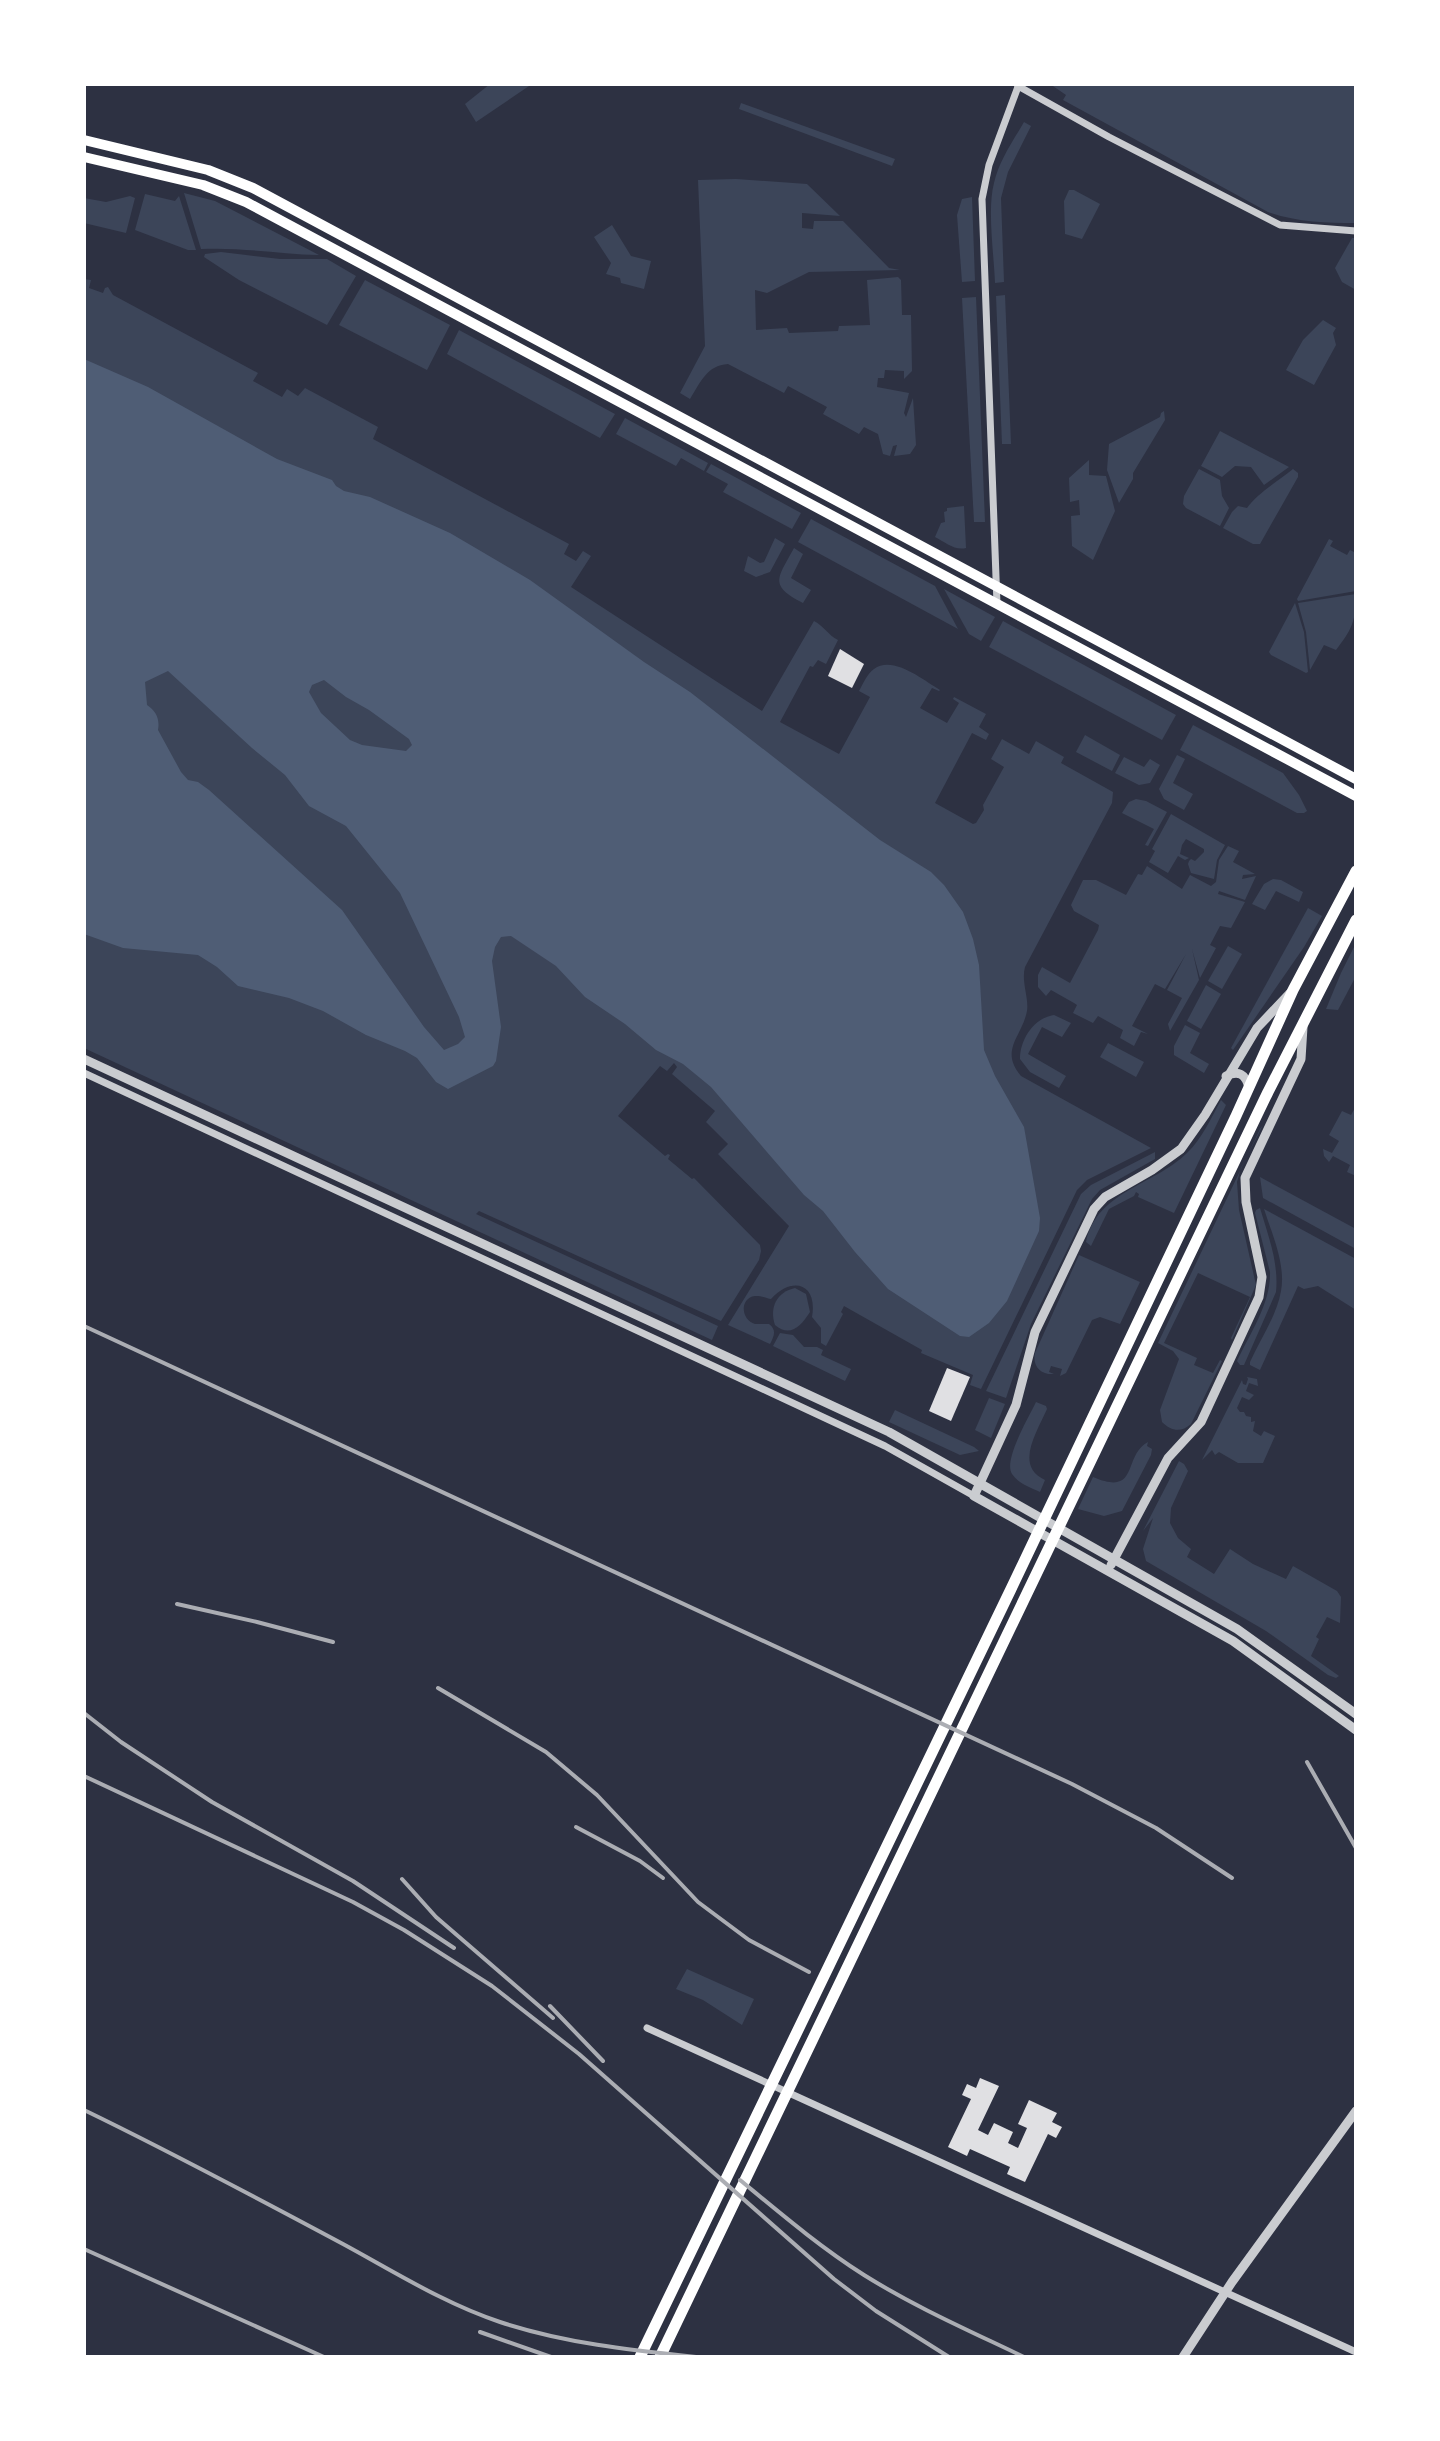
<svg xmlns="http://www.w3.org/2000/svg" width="1440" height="2441" font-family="Montserrat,sans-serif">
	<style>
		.green { fill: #3c4559 }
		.water { fill: #4f5d75; fill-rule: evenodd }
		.building { fill: #e0e0e3 }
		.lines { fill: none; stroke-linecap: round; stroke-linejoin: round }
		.minor { stroke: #caccd0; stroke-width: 7 }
		.tertiary { stroke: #caccd0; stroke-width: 9 }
		.secondary { stroke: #fff; stroke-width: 10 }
		.primary { stroke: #fff; stroke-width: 11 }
		.rail { stroke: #abadb3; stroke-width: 4 }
	</style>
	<rect width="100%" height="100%" fill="#2d3142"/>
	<g class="green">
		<polygon points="490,84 532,84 476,122 465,104"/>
		<path d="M1050,84H1356V223C1326,223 1297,222 1268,212L1063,100L1066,95Z"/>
		<polygon points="741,103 895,159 892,166 739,109"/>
		<path d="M1024,122L1031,126L1008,172L1001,198L1004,282L995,283C994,255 987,209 994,183C999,161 1013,141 1024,122Z"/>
		<path d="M736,179L807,184L840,216L802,213V228L813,229L814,221H843L889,268L900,270L809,272L767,293L755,290L756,330L787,328L789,333L838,331L839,326L870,325L867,280L898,277L901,280L902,315H911L912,371L904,379V371L885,370L884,378H878L877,387L909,393L904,413L906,417L913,398L916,445L910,454L894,456L897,445L893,446L890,456L883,454L878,434L864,427L859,434L823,414L827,407L788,386L784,393L728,364C707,365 700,383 690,399L680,393L705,346L698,180Z"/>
		<polygon points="1069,190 1074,190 1100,204 1082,239 1065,234 1064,201"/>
		<path d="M184,193L215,201L319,255C279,254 241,247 201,249Z"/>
		<polygon points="145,194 175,201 179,196 196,250 188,250 135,230"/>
		<polygon points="130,196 135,198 126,233 84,223 84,198 106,202"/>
		<polygon points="972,197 975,281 962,282 957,215 962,199"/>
		<polygon points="612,225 631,256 651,261 644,289 621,283 620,278 606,274 611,263 594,237"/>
		<polygon points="1352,238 1356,238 1356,290 1342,282 1335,268"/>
		<polygon points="221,252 280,259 327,259 356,276 327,325 239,280 204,257 205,254"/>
		<path d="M84,279L91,280L89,288L103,293L105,288L108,287L113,295L258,373L253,381L282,397L287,389L298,396L305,388L378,427L373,439L569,544L564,554L576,561L583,551L591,556L571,587L762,711L814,621C824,626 828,635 838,640L826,664L818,660L813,667L810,666L780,722L839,754L870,697L859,691C863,684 867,674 874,669C893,655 923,680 940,690L939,691L932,688L920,708L947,723L959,703L953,699L954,697L986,714L979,727L989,734L986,740L972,733L935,803L973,824L976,823L984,810L983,805L1004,767L991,759L1002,739L1029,754L1036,741L1064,757L1061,763L1113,792L1112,803L1025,967C1021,982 1029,997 1027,1011C1022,1037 999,1050 1021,1076L1151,1148L1087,1180L1077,1190L981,1389L970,1385L973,1375L921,1353L922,1350L844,1306L841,1312L843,1314L826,1346L821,1343V1328L812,1317C818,1283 792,1276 771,1299C766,1298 757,1294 751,1297C739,1303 743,1321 755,1324C758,1324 766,1324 769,1324C777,1330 774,1336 770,1344L728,1325L789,1226L718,1154L728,1144L706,1122L715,1111L672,1074L677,1067L674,1063L667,1071L660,1066L618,1116L665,1156L668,1154L670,1155L668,1159L692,1179L694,1178L760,1245L761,1251L759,1260L721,1321L479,1211L476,1214L718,1326L712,1340L84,1048Z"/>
		<polygon points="365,280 450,325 427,370 339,325"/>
		<polygon points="1005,295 1011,444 1002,444 996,296"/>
		<polygon points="976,297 985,522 974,522 962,298"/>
		<polygon points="1323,320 1336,328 1333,333 1336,345 1314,385 1286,370 1303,340"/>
		<polygon points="459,330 615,414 600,438 447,354"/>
		<polygon points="1164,411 1165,420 1133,473 1133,479 1119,503 1107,470 1109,444 1160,417 1161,413"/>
		<polygon points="625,418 708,463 704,471 681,458 676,466 616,434"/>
		<polygon points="1220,431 1289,467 1264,485 1251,467 1235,466 1222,477 1201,466"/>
		<polygon points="1089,460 1089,475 1106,476 1115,511 1093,560 1072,546 1071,516 1080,515 1079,500 1070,502 1069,478"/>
		<polygon points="711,464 801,513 792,529 723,492 728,484 706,472"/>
		<polygon points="1199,469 1220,480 1222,496 1229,508 1220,526 1186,508 1183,504 1184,496"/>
		<path d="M1293,469L1298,473V477L1260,544H1253L1223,528L1232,512L1238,506L1247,508C1257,494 1278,481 1293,469Z"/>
		<path d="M964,506L966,548C955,551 945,542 935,537L941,523L945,522L944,512L947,511V508Z"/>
		<polygon points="811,519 935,586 958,629 798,542"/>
		<polygon points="775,538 785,544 770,572 756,577 744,571 748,556 760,563 764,562"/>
		<polygon points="1329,539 1333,541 1330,546 1347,555 1350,550 1356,553 1356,591 1298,601 1297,599"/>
		<path d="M794,548L803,554L791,578L811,590L803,603C768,585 778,578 794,548Z"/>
		<polygon points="944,589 995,617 981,641 969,634"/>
		<path d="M1356,594C1356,623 1351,630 1336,650L1324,645L1310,670L1306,632L1298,603Z"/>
		<polygon points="1295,603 1304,632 1308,672 1306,673 1271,655 1269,652"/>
		<polygon points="1003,621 1176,715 1162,740 989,647"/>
		<polygon points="1193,725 1283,773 1299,795 1307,811 1304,813 1297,813 1180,750"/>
		<polygon points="1085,735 1120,755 1112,771 1076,752"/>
		<polygon points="1177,755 1185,759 1173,783 1193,794 1184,810 1164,799 1159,789"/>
		<polygon points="1124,757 1144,767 1150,759 1160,765 1150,783 1139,785 1115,773"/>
		<polygon points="1136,799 1146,801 1167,812 1148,846 1145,845 1154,829 1122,813 1129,802"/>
		<polygon points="1171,814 1225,845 1217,860 1214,879 1191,873 1188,864 1189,861 1191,859 1195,861 1204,852 1204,849 1186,839 1182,845 1180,854 1189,858 1185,860 1178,856 1168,873 1149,862 1155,851 1152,849"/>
		<polygon points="1228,846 1239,851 1233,862 1255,874 1243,875 1242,879 1256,876 1245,900 1219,891 1218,894 1245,902 1231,928 1220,926 1210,945 1216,948 1200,978 1192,949 1199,980 1170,1031 1168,1024 1182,998 1167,990 1186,954 1165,989 1155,984 1132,1026 1148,1034 1141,1032 1134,1046 1120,1038 1123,1030 1098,1016 1093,1023 1073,1013 1077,1005 1074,1003 1051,990 1046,996 1038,987 1038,975 1042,967 1070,983 1098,930 1099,925 1074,911 1071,905 1083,880 1096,880 1126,895 1138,874 1142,875 1147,866 1182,889 1190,875 1211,886 1216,882 1219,860"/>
		<polygon points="1273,879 1281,880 1303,892 1299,902 1276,891 1265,910 1252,904 1264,884"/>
		<polygon points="1308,908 1322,916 1304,947 1233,1050 1231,1048"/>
		<polygon points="1356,943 1356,976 1338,1010 1326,1009 1341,973"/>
		<polygon points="1228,946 1242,954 1222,989 1208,981"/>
		<polygon points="1206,985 1221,994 1201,1029 1187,1021"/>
		<path d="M1054,1015L1071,1023L1062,1037L1042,1027L1028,1054L1066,1076L1059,1088L1030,1072L1020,1059C1020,1039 1034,1018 1054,1015Z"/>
		<polygon points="1185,1025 1200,1033 1190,1053 1209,1064 1204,1073 1174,1055 1174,1046"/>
		<polygon points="1108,1043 1144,1062 1136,1077 1100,1057"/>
		<path d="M1221,1100L1226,1105L1174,1213L1138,1197L1139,1194L1136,1192L1134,1196L1109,1209L1091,1246L1086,1242C1097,1191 1153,1186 1187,1153C1202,1139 1211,1118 1221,1100Z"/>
		<polygon points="1356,1106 1356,1176 1347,1172 1350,1165 1333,1156 1329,1162 1324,1156 1323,1149 1332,1153 1339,1141 1329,1135 1342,1111 1351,1115"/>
		<path d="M1263,1125L1241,1168L1237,1182L1239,1210L1256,1285L1232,1340L1231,1338L1250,1297L1198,1273L1164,1343L1197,1358L1194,1365L1213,1373L1220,1360L1222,1361L1191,1424C1181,1433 1171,1431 1162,1422L1160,1410L1179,1359L1173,1351L1158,1343L1260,1129Z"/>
		<polygon points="1155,1152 1155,1159 1100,1190 1092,1199 1031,1324 1006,1398 986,1391 1081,1194 1091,1185"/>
		<polygon points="1260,1177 1356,1229 1356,1249 1263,1198"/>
		<path d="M1260,1208C1268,1235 1279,1263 1276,1292L1244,1365H1240L1237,1361C1250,1333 1271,1303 1270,1272L1255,1213L1256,1210Z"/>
		<path d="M1264,1209L1356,1259V1310L1318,1286L1304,1289L1298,1286L1260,1370L1250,1365V1362C1260,1340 1277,1315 1281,1291C1286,1265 1272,1234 1264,1209Z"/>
		<path d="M1079,1255L1140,1282L1120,1324L1100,1317L1092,1320L1066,1373L1060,1376L1062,1369L1051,1366L1049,1372L1054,1374C1041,1375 1032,1366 1035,1353Z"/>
		<path d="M795,1288L806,1294L810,1312C801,1326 790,1338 775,1325C769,1307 777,1292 795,1288Z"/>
		<polygon points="780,1333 793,1335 804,1347 817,1347 823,1350 821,1355 851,1369 845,1381 773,1346"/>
		<polygon points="1247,1377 1257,1379 1258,1386 1249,1383 1246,1391 1254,1395 1249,1400 1242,1397 1237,1408 1240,1412 1244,1412 1246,1416 1251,1417 1251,1422 1255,1421 1253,1431 1261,1436 1264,1431 1275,1436 1263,1463 1238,1463 1219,1452 1215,1455 1212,1450 1202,1460 1242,1380 1243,1384 1246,1385 1248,1379"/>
		<polygon points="989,1398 1005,1404 991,1438 975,1430"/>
		<path d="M1036,1402L1046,1406L1047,1409C1037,1432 1014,1466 1045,1480L1040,1492C1030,1487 1019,1484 1012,1474C1003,1460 1029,1417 1036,1402Z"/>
		<polygon points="895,1410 974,1447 979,1451 960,1455 889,1422"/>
		<path d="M1148,1442L1147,1446L1152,1449L1151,1455L1122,1511L1104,1516L1078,1509L1093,1477C1140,1497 1122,1456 1148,1442Z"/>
		<polygon points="1179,1461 1184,1464 1188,1471 1171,1508 1170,1523 1178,1538 1191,1549 1187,1557 1214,1574 1230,1549 1253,1564 1286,1579 1293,1566 1337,1591 1341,1597 1340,1623 1327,1617 1316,1637 1319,1639 1311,1656 1339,1676 1336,1678 1328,1675 1266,1631 1146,1561 1143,1549 1153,1518 1143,1531"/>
		<polygon points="687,1969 754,1999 742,2025 703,2000 676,1989"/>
	</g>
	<path class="water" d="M84,359L148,387L277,459L332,480L336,486L344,491L370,497L450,533L530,580L644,662L690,692L880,840L931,872L944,885L963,912L973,939L979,965L984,1050L995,1076L1024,1127L1040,1218L1039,1231L1007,1301L989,1323L969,1337L960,1336L888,1289L855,1252L823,1211L804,1195L711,1087L683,1064L656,1050L625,1024L585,997L556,966L511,936L501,937L495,947L492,961L501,1027L496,1061L493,1066L448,1089L436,1082L417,1058L405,1051L366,1035L323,1011L289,998L238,986L217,967L198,955L123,948L84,934ZM168,671L252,748L285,775L309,806L346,826L400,893L459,1017L465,1037L458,1044L444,1050L424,1027L342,910L209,790L198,782L188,780L181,772L158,730C160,719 156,711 147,705L145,682ZM324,680L346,697L369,710L409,739L412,745L406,751L362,745L350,740L321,713L309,692L312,685Z"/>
	<g class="building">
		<polygon points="840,649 864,664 852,688 828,676"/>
		<polygon points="947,1368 970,1377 951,1421 929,1411"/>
		<polygon points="980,2078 999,2086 978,2130 988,2135 994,2123 1013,2132 1008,2143 1018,2148 1027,2128 1018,2124 1029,2100 1057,2113 1052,2122 1062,2127 1056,2138 1048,2134 1025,2182 1007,2174 1010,2167 970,2149 967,2156 948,2147 971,2099 962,2095 967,2084 976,2088"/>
	</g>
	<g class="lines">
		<g class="minor">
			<polyline points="1018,86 1109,137 1280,225 1356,231"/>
			<polyline points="997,604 982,199 989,165 1019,84"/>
			<polyline points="84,1073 885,1446 974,1496"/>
			<polyline points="647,2028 1356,2352"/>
		</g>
		<g class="tertiary">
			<polyline points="1290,993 1257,1028 1205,1115 1181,1149 1152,1170 1105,1197 1094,1209 1035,1332 1016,1405 974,1496 1233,1641 1356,1730"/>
			<polyline points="84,1059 889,1432 1237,1629 1356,1714"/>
			<path d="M1226,1076C1239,1070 1245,1074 1249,1087"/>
			<polyline points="1111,1565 1168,1458 1201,1422 1259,1297 1262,1277 1246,1202 1245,1178 1301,1059 1303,1027"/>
			<polyline points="1183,2357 1232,2282 1356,2111"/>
		</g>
		<g class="secondary">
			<polyline points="84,140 208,170 253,188 1356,779"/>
			<polyline points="84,157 203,185 246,202 1356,796"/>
		</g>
		<g class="primary">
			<polyline points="640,2357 1011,1589 1236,1116 1293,990 1356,871"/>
			<polyline points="660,2357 1268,1092 1356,920"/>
		</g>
		<g class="rail">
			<polyline points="84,1326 1072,1784 1156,1828 1232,1878"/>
			<polyline points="177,1604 257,1622 333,1642"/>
			<polyline points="438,1688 546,1752 597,1795 698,1902 749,1940 809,1972"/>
			<polyline points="84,1713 121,1742 212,1802 353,1881 454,1948"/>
			<polyline points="1307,1762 1356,1848"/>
			<polyline points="84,1776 353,1902 404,1930 492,1986 579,2054 834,2279 876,2311 949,2357"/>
			<polyline points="576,1827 640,1861 663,1878"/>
			<polyline points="402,1879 436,1917 553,2018"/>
			<polyline points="550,2006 603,2061"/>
			<path d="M84,2110C171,2152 257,2198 343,2244C393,2271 445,2304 500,2322C564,2343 630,2350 696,2357"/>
			<path d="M740,2180C780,2213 820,2247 864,2275C915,2307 970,2331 1024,2357"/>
			<polyline points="84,2249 324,2357"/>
			<polyline points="480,2332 551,2357"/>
		</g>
	</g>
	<rect width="1440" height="2441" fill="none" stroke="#ffffff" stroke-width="172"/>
</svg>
